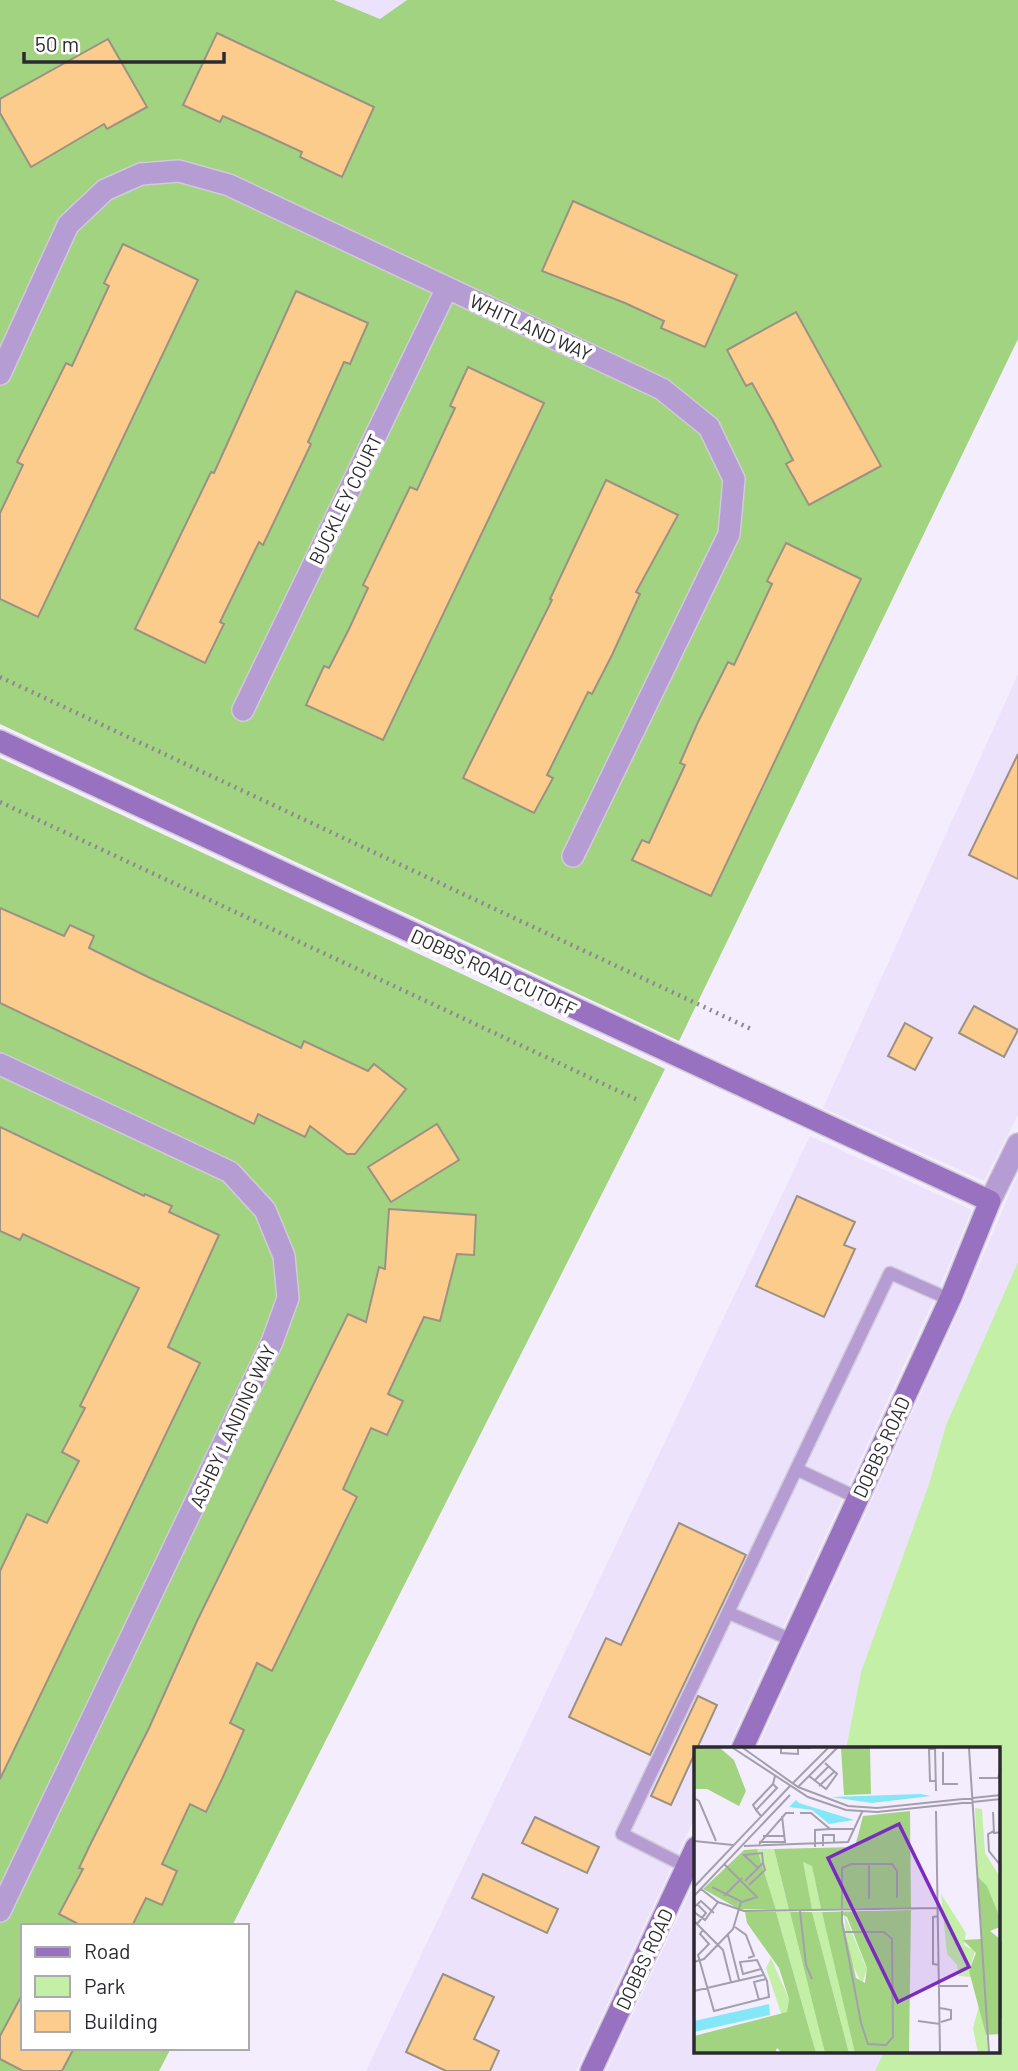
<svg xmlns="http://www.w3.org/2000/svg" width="1018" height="2071" font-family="Barlow,sans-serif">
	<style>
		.built { fill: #ede2fb }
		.green { fill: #c3efa6 }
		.forest { fill: #a2d381 }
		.building { fill: #fccc8d; stroke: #9c9183; stroke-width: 2 }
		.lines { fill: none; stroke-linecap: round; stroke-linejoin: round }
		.lane-casing { stroke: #d0cad9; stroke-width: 15 }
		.street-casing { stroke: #d0cad9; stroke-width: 24 }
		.secondary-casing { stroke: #d0cad9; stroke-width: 24 }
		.path { stroke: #8c8893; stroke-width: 4.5; stroke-dasharray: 2 5; stroke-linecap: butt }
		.lane { stroke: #b59cd3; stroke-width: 12 }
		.street { stroke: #b59cd3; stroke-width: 21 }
		.secondary { stroke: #9872c1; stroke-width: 21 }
		.labels { text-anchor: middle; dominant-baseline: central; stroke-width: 7; stroke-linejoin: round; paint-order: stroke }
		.street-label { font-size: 19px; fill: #2c2a30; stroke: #fff }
		.inset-road { fill: none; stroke: #a49fac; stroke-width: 2 }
		.view { fill: #7b2cbf; fill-opacity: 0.15; stroke: #7b2cbf; stroke-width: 3.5 }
		.inset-edge { fill: none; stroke: #2c2a30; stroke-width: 3.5 }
	</style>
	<rect width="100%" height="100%" fill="#f4edfe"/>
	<g class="built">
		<polygon points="334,0 407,0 380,19"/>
		<polygon points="1018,674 1018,1115 984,1181 823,1108"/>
		<polygon points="810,1136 972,1210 938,1291 727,1749 696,1749 696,1815 576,2071 366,2071"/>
		<polygon points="1018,1174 1018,1262 946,1425 929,1484 861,1672 846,1749 757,1749 963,1302"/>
		<polygon points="696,1879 696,2052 884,2052 875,2071 606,2071"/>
	</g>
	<polygon class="green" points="1018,1262 1018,2071 875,2071 884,2052 999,2052 999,1749 846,1749 861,1672 929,1484 946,1425"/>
	<g class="forest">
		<polygon points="0,0 334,0 380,19 407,0 1018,0 1018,339 679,1041 0,724"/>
		<polygon points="0,758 665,1069 232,1926 23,1926 23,2048 171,2048 159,2071 0,2071"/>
	</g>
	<g class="building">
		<polygon points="217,33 374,107 342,177 300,157 302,152 263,134 223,116 220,122 183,105"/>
		<polygon points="108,39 147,107 107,129 104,124 31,167 0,113 0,99"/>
		<polygon points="573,201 737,275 705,347 661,328 664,321 625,303 542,271"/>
		<polygon points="123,244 198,280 38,617 0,599 0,513 23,465 17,462 66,363 72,366 109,286 104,283"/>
		<polygon points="296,291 368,323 350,364 344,362 308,442 311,444 263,545 259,542 220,622 224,624 205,663 135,629 211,472 214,473"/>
		<polygon points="796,312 881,466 809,505 786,464 793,460 773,421 752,383 746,386 727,350"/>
		<polygon points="468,367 544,403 383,740 306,705 324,666 329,668 349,629 368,588 363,585 410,487 417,490 455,408 450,406"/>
		<polygon points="606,480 678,515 636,592 640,594 612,655 592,694 588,692 547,775 553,778 534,813 463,778 552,600 550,599"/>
		<polygon points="786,543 861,579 711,896 632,860 642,840 649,843 685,765 680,763 698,722 728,662 734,665 772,584 767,581"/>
		<polygon points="1018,754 1018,879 969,855"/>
		<polygon points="0,908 64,936 70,925 94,936 89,948 148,977 301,1048 304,1041 368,1071 374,1064 406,1089 355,1154 347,1154 310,1126 305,1137 258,1114 254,1124 0,1003"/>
		<polygon points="974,1006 1018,1030 1004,1057 959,1033"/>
		<polygon points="905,1023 932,1038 915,1070 888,1056"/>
		<polygon points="437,1124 459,1160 391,1202 368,1167"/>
		<polygon points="0,1127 144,1196 145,1194 172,1206 169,1212 219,1235 168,1347 200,1363 0,1779 0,1571 27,1514 47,1523 79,1461 62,1452 85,1408 80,1406 139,1288 23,1234 20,1240 0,1231"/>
		<polygon points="797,1196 855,1222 844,1245 855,1249 824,1317 756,1286"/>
		<polygon points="389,1209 476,1215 474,1255 457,1254 440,1321 424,1317 388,1394 403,1401 387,1435 371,1428 343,1489 357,1497 272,1671 257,1663 230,1723 244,1730 222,1779 206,1812 190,1804 162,1864 177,1871 162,1905 146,1898 132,1926 82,1926 59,1914 83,1869 79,1868 91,1843 149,1728 197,1621 348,1314 366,1322 379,1267 385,1269"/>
		<polygon points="679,1523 746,1555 650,1755 569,1717 606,1638 621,1645"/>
		<polygon points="698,1696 717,1705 671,1805 651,1796"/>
		<polygon points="535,1817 599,1847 587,1873 522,1843"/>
		<polygon points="483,1874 558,1909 547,1933 472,1898"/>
		<polygon points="443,1974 494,1997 474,2039 499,2051 490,2071 446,2071 406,2052"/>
		<polygon points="23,1993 23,2048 74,2048 62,2071 23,2071 0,2059 0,2036"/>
	</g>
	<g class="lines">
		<defs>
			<g id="lane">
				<polyline points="798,1470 858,1498"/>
				<polyline points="729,1613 792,1640"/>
				<polyline points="687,1867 622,1834 890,1273 949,1299"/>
			</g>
			<g id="street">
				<polyline points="0,374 68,225 105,190 141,174 179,171 229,185 662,389 709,427 734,479 729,534 573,856"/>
				<polyline points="243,710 447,288"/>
				<polyline points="0,1064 230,1172 265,1210 284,1256 288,1298 272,1342 0,1911"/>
				<polyline points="990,1201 1018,1144"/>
			</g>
			<g id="secondary">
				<polyline points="0,741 990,1201 951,1297 742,1749"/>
				<polyline points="591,2071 696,1847"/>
			</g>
		</defs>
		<use href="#lane" class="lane-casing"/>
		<use href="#street" class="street-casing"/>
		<use href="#secondary" class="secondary-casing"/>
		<g class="path">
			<polyline points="0,677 751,1029"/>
			<polyline points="0,802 640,1101"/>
		</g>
		<use href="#lane" class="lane"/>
		<use href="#street" class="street"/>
		<use href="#secondary" class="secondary"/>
	</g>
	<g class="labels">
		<g class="street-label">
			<text transform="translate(531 327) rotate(25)">WHITLAND WAY</text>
			<text transform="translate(345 499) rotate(-64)">BUCKLEY COURT</text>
			<text transform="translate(494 972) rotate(25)">DOBBS ROAD CUTOFF</text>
			<text transform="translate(232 1426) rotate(-65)">ASHBY LANDING WAY</text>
			<text transform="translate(881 1447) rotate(-65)">DOBBS ROAD</text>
			<text transform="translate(644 1959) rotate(-65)">DOBBS ROAD</text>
		</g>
	</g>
	<g transform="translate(694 1747)">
		<rect width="306" height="306" fill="#f4edfe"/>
		<path d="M281,61L288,62L291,106L306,130V171L284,130ZM63,102H80L95,163H82ZM108,115L118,118L127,162H118ZM247,147L272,186L270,198L281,204L275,224L279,230L265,229L263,218L253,207ZM82,165H96L101,175L131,306H122ZM118,165H128L137,193L161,306H155ZM150,167L173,222L168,237L155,211ZM77,211L95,252L93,265L88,269L72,221ZM285,259L293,292L294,306H284L279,281Z" fill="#c3efa6"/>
		<path d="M0,1H26L40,13L52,44L45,59L13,42H0ZM147,1H176L177,47L150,48ZM216,64L217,161L127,162L118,119L109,115L118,162L95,163L80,102L161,100L169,69ZM63,102L82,163L45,162L9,142L50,103ZM284,130L293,139L306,171V180L296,184L306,192V287L292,288L275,224L282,206L269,193L288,192ZM217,163L215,306H161L128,165ZM147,167L153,170L173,221L171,236L162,231ZM51,165H82L122,306H88L83,301L81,306H0V289L93,265L95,252L85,221L53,176ZM96,165H118L155,306H131Z" fill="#a2d381" fill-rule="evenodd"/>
		<path d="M227,47L237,49L178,56L137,50ZM102,53L105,56L160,73L135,77L118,63L95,60ZM75,257L76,268L0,285V274Z" fill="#84e7f8"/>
		<path class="inset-road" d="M39,1L114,50L152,63L183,65L307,52M49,1L104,40L154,59L183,61L307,48M87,1H117M87,1V6L104,7V2M241,1L242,44M275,1L295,306M241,2H235L236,34H242M249,5V37H264M115,29L132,42L143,27L131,16M285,31H304L307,22M120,34L135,19M99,36L134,1M125,39L141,24M104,40L143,1M0,51L5,54L22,94M62,63L59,58L79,37M242,64L246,306M299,65L300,86L307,85M106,66H117L136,82H159M67,69L62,63L83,41L79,37L81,29M300,84L294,87L295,104L307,119M69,89H91M0,94L39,98M65,95H91L88,69M65,97L92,66H100M50,99L154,95L168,65M129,99V88H140V97M121,100V83L136,82M175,116V152M51,134L69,116L68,106L50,108L64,121M55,138L71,123L69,116M0,140L96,39M18,140L48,155L63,150L30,117M7,142L24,155L50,164L243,161M0,149L96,48M30,149L48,131M0,160L7,154L20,166M106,164L112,218L118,232M0,165L11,173L24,155M244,169L239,170V217L245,218M0,174L29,203L37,235M3,177L12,166L3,157M41,180L52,188L60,209L54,211M9,183L6,187L15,197L4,208L20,264L75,250L73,234L63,213L46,215L49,227L67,222M151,185H190L198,192L199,290L192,298L174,297L167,276L148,175V121L157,117H198L203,124V151M34,188L45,233M307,195V271M0,215L10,212L39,182L47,155M245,239H274M0,244L69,228M65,253L60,235L72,232M246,261L257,263V272L247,275M224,274L246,277"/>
		<path class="view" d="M205,77L275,220L204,255L134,111Z"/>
		<rect width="306" height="306" class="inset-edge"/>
	</g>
	<rect x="21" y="1924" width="228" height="126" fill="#ffffff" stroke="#abaaac" stroke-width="2"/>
	<rect x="35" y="1947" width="35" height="10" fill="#9872c1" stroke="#abaaac" stroke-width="2"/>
	<text x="84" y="1959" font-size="21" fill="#2c2a30">Road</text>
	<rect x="35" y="1976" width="35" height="21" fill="#c3efa6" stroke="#abaaac" stroke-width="2"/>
	<text x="84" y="1994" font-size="21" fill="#2c2a30">Park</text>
	<rect x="35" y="2011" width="35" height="21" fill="#fccc8d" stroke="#abaaac" stroke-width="2"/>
	<text x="84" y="2029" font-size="21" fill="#2c2a30">Building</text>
	<path d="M24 52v10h200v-10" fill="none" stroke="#2c2a30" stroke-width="3.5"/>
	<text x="35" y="52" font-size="21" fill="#2c2a30" stroke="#ffffff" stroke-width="5" paint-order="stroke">50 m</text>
</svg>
